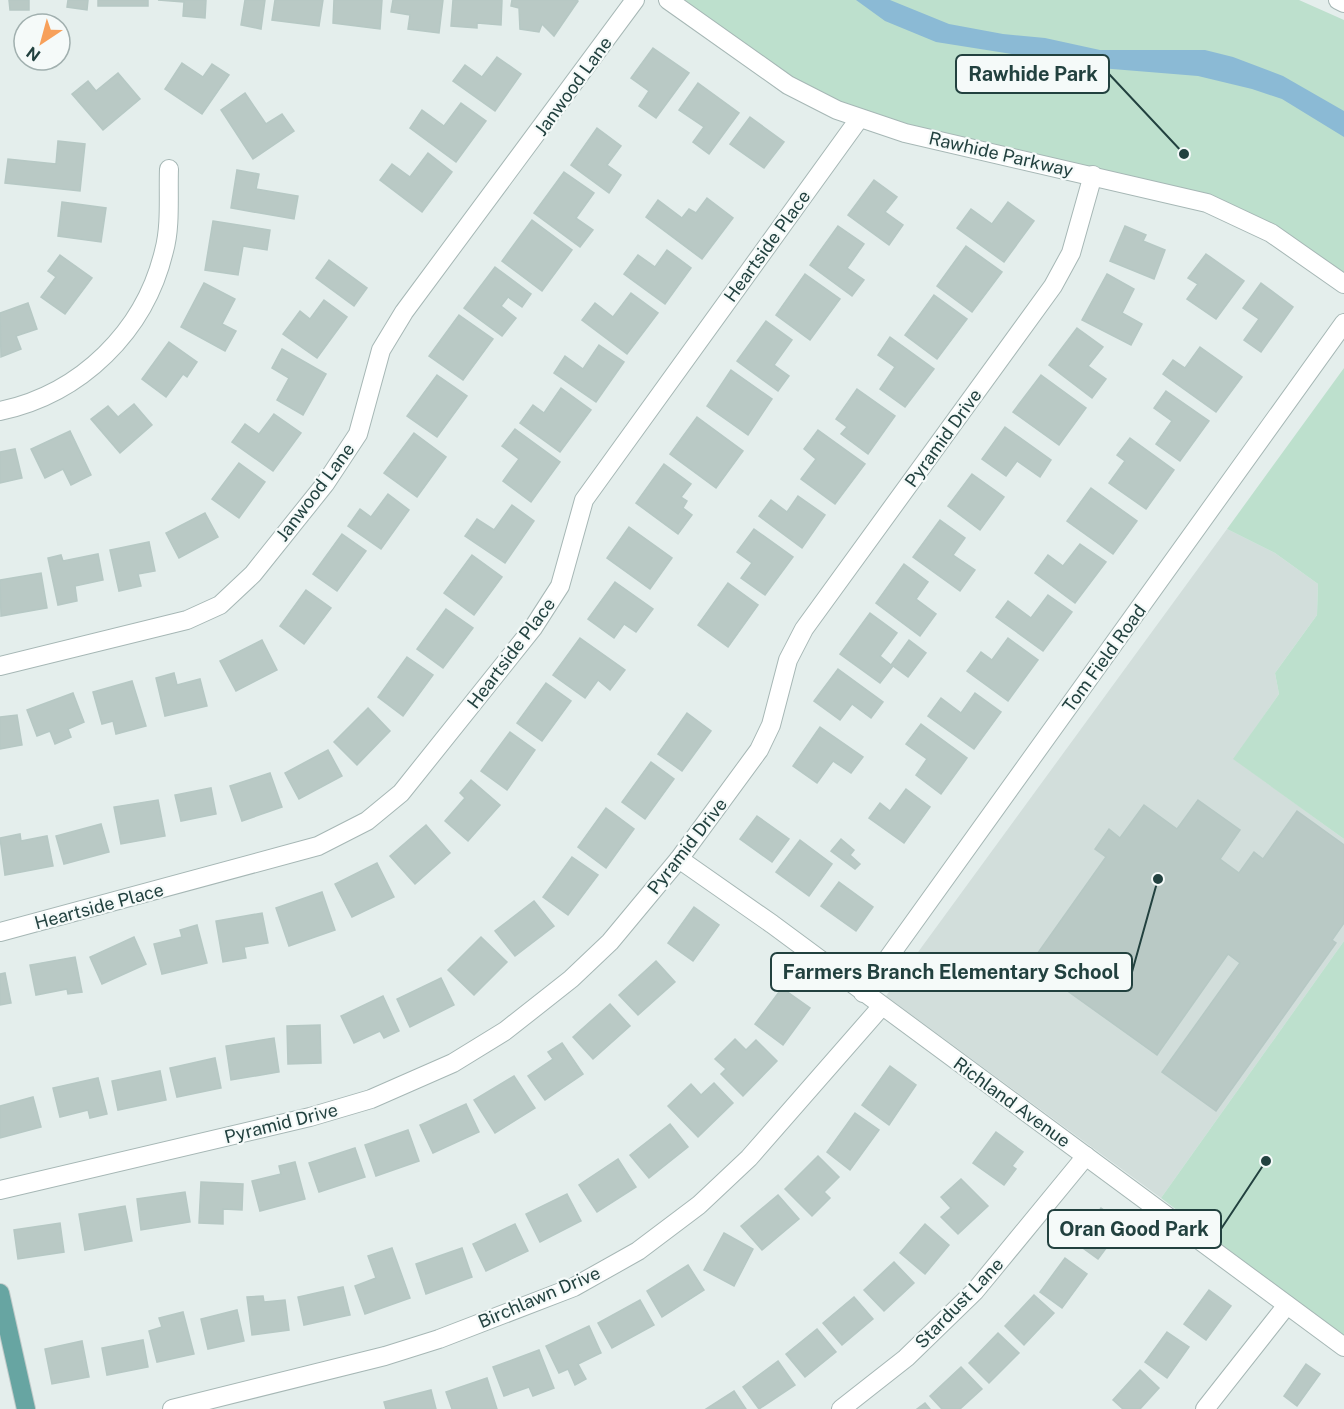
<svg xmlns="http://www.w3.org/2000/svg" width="1344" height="1409" font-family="'Public Sans',sans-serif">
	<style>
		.built { fill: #d2dedb }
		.green { fill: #bde0cd }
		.water { fill: #8bbad5 }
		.building { fill: #b9c9c5; stroke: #b6c8c4; stroke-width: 1.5 }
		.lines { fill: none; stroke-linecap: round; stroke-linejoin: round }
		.minor-casing { stroke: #a6b7b5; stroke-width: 20 }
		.major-casing { stroke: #c1cac9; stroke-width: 20 }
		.minor { stroke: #fff; stroke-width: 18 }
		.major { stroke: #67a5a2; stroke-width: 18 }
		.labels { text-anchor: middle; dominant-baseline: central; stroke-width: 4.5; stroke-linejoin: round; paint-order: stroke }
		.street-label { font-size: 18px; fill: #22413f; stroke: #f5faf9 }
		.leader { fill: none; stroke: #22413f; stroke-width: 2 }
		.callout-dot { fill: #22413f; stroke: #f5faf9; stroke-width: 2 }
		.callout { fill: #f5faf9; stroke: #22413f; stroke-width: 2 }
		.callout-label { font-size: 20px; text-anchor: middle; font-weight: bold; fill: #22413f }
	</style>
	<rect width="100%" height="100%" fill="#e4eeec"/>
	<polygon class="built" points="1227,529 1275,553 1318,584 1317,615 1275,673 1279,694 1234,759 1344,839 1344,941 1161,1198 886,996"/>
	<g class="green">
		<polygon points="675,0 1299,0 1344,20 1344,278 1263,223 862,116 791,82"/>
		<polygon points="1344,368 1344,839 1233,759 1279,694 1275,673 1317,615 1318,584 1275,553 1227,529"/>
		<polygon points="1344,941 1344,1338 1161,1198"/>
	</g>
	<polygon class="water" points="856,0 890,0 949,24 1003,34 1045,38 1100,50 1205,50 1233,57 1283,76 1344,111 1344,137 1282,99 1252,89 1198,76 1100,68 936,42 885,21"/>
	<g class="building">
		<polygon points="9,0 29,0 29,10 10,10"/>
		<polygon points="68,0 88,0 87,10 67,7"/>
		<rect x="98" y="0" width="50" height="6"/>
		<polygon points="158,0 206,0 205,18 183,16 184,2"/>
		<polygon points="245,0 265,0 261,29 241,25"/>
		<polygon points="275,0 323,0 319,26 272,20"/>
		<polygon points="334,0 382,0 380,29 333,23"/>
		<polygon points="393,0 443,0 439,33 408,29 410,15 391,12"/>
		<polygon points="453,0 502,0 501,25 477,23 477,28 451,26"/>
		<polygon points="512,0 577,0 578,1 554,36 542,24 539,32 520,29 519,8 511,6"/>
		<polygon points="653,48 689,73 656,118 639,106 649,91 631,78"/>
		<polygon points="497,57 521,74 495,111 453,81 465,65 482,77"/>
		<polygon points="182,63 203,77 212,64 229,75 202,114 165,89"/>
		<polygon points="118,73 140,99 103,130 72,94 88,81 96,91"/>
		<polygon points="698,83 739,113 709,154 693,142 704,127 679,110"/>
		<polygon points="245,93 266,124 282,114 294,131 253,159 221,110"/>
		<polygon points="461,103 486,121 456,162 410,128 422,110 444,126"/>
		<polygon points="750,117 784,142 764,168 730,144"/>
		<polygon points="597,128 621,146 607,165 621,175 609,193 571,165"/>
		<polygon points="58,141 85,144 80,191 5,183 8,159 56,164"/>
		<polygon points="428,153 452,172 422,212 380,180 392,164 410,177"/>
		<polygon points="237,170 259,174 256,189 298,196 294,219 231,208"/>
		<polygon points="564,172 594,193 576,218 593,230 580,247 534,213"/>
		<polygon points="874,180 897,197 885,212 903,225 889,245 848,215"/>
		<polygon points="707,198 733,218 702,259 646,217 658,200 682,218 689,209 696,213"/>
		<polygon points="62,202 106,208 101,242 58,236"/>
		<polygon points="1008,202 1034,221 1004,262 957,228 971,209 992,224"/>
		<polygon points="532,220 572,250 542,291 502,261"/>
		<polygon points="213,221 270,230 267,250 243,246 238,275 205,270"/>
		<polygon points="838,226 864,244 847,268 864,280 852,296 810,265"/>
		<polygon points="1125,226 1146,235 1143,241 1165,250 1154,279 1110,261"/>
		<polygon points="966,246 1002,272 972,312 937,286"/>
		<polygon points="667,250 691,268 665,304 624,274 638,255 655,267"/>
		<polygon points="1206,254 1244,281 1216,319 1187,299 1198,284 1188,278"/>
		<polygon points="60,255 92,278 65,314 41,297 56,277 48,271"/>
		<polygon points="329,260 367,288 354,306 316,278"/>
		<polygon points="495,267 531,294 522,307 508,297 501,306 516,318 502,336 464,308"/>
		<polygon points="805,274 840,299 810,340 776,315"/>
		<polygon points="1107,274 1134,289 1122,313 1142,324 1131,345 1082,320"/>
		<polygon points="204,283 235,299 222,324 236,331 225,351 181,327"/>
		<polygon points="1261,283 1293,307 1261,352 1244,340 1259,319 1243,308"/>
		<polygon points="631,293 658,313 627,354 582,320 595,303 613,317"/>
		<polygon points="934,295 967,319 937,359 905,335"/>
		<polygon points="324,300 347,317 317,358 283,334 300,311 310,319"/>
		<polygon points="28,303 37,329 16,336 21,349 1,357 0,313"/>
		<polygon points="459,315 493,339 463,380 429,356"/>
		<polygon points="766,321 792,340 774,365 789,376 778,391 737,361"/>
		<polygon points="1077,328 1103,347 1088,366 1106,379 1092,398 1049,365"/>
		<polygon points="890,337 934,369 905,407 880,389 895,367 878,355"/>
		<polygon points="169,342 197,362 187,377 183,374 166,397 142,379"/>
		<polygon points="599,345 624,362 596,402 554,373 565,356 583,369"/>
		<polygon points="1200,347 1242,377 1216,412 1163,374 1173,360 1185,368"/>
		<polygon points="282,349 326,374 303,415 277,400 289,378 272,368"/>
		<polygon points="731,370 772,399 748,435 707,406"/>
		<polygon points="437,375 467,396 437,437 407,416"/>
		<polygon points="1041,375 1086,408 1059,445 1013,412"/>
		<polygon points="561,388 591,410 560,452 520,423 533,405 544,413"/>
		<polygon points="857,389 895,416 868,454 841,434 847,427 836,419"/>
		<polygon points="1166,391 1209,421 1180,461 1156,444 1172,421 1154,408"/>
		<polygon points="134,404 152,425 120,453 91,419 108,406 118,417"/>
		<polygon points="274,414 301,433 273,471 232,442 245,424 259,434"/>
		<polygon points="697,417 743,451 716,488 670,454"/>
		<polygon points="1005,427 1051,460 1040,477 1017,461 1006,476 982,459"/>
		<polygon points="515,429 560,462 531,502 503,481 519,459 502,446"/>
		<polygon points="818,430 865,464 835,504 801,479 816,459 804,449"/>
		<polygon points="70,431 91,475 71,485 63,469 45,478 31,449"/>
		<polygon points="414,433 446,457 417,497 384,473"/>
		<polygon points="1130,438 1174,470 1146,509 1109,483 1125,461 1117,455"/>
		<polygon points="15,449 22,478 0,483 0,452"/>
		<polygon points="239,463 265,482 239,518 212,499"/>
		<polygon points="664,464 691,484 681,497 687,501 683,508 692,515 678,534 636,503"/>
		<polygon points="972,474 1004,497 980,530 948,506"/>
		<polygon points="1091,488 1137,521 1113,554 1067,521"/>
		<polygon points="388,494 409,510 381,549 348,526 360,509 371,517"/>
		<polygon points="798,496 825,515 802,548 759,516 771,500 787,512"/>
		<polygon points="512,505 534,521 505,563 465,536 477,519 494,530"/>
		<polygon points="205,513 218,537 179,558 166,533"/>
		<polygon points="940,520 965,538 953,555 975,570 960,591 913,557"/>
		<polygon points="629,527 672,558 650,589 607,558"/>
		<polygon points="754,529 793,557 765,595 741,578 752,563 737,552"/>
		<polygon points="342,534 366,551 337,591 313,574"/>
		<polygon points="149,542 155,571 138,574 141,586 119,591 110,550"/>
		<polygon points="1080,544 1106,562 1075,603 1035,573 1048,555 1063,566"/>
		<polygon points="98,554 103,580 75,586 77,601 58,605 48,558 61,555 63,561"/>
		<polygon points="472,555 502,577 474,615 444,593"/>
		<polygon points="904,564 928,582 916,599 936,614 920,636 876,603"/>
		<polygon points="41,573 47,608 1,616 0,580"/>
		<polygon points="615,582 653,609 636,632 624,624 614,638 588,619"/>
		<polygon points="728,583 758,605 728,647 698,625"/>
		<polygon points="306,590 331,608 304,644 280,626"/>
		<polygon points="1048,595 1072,612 1043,651 996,617 1008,601 1031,618"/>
		<polygon points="446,609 473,628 443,668 417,649"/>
		<polygon points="870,613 897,633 880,656 891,665 909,640 926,653 908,677 893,666 880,683 840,654"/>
		<polygon points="580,638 625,670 610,690 598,680 585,698 553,675"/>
		<polygon points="1008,638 1038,660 1008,701 967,671 981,652 992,660"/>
		<polygon points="262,640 277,670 236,691 220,661"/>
		<polygon points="407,657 433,675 403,716 378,697"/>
		<polygon points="838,669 883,702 871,718 852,704 840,720 814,701"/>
		<polygon points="174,673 177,685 200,679 207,706 165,716 156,678"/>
		<polygon points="132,681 146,726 116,734 113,721 102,724 93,692"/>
		<polygon points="546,683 571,701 542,741 517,723"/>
		<polygon points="73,693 84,722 68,729 71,737 55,744 50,731 37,736 27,710"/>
		<polygon points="975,693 1001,712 974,749 928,716 941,698 961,713"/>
		<polygon points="368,708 390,731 357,765 334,742"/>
		<polygon points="687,713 711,731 682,771 658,754"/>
		<polygon points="17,715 22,745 0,749 0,717"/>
		<polygon points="921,724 967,758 941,794 916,775 927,759 906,744"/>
		<polygon points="820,727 863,757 851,773 833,761 817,783 793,766"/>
		<polygon points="510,732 535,750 507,790 481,771"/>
		<polygon points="328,750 342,776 299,799 285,773"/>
		<polygon points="651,762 674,779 645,819 622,802"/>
		<polygon points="270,773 282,807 242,821 230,786"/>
		<polygon points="471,780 500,805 468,841 445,821 465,798 460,793"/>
		<polygon points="211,788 216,814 181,821 175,795"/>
		<polygon points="906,789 930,807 904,843 869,818 880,803 890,811"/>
		<polygon points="158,800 165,836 121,844 114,807"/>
		<polygon points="1198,800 1240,830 1220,859 1239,873 1254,852 1263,859 1297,811 1344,845 1344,923 1332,940 1336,943 1216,1111 1162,1072 1240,963 1228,954 1157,1055 1030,964 1106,857 1095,849 1109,829 1120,838 1144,805 1177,829"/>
		<polygon points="606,808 634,829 606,868 578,847"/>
		<polygon points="757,816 789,839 772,862 740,839"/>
		<polygon points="101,824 109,852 64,864 56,836"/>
		<polygon points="426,825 450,853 415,884 390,856"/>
		<polygon points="20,834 21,841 47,836 53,866 5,875 0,838"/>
		<polygon points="841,839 854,850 850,855 860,864 855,869 831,851"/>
		<polygon points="800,840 832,864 809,896 776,872"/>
		<polygon points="572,857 598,875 568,915 543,897"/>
		<polygon points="377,863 394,897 352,917 335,884"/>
		<polygon points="839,882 873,907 856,931 821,906"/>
		<polygon points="322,892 335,930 289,946 276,908"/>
		<polygon points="534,901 554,926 515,956 495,931"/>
		<polygon points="694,907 719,925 693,961 668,943"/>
		<polygon points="262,913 268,943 244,947 246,958 223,962 216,921"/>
		<polygon points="197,925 207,963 162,974 154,944 182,937 180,930"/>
		<polygon points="134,937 146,964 102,984 90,957"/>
		<polygon points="481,937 507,962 474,995 448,970"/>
		<polygon points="75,957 82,992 68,994 67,989 36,995 30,965"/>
		<polygon points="656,961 675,982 638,1015 619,995"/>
		<polygon points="5,973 11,1003 0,1005 0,974"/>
		<polygon points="441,978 454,1005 410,1027 397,999"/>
		<polygon points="782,988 810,1008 783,1045 755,1024"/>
		<polygon points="383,996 399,1031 384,1038 380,1031 354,1043 341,1016"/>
		<polygon points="610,1004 630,1026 593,1059 573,1037"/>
		<polygon points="320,1025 321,1063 288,1064 287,1026"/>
		<polygon points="274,1038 279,1072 231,1080 226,1046"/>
		<polygon points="735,1039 746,1050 756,1040 777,1061 743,1096 721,1074 726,1069 715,1059"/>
		<polygon points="562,1043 583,1074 545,1100 528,1076 553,1059 548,1052"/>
		<polygon points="215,1058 221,1088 177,1097 170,1068"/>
		<polygon points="890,1066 916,1085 889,1125 862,1105"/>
		<polygon points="160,1071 166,1100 118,1110 112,1081"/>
		<polygon points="514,1076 535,1108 495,1133 474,1100"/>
		<polygon points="98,1078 107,1114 90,1118 88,1110 60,1117 53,1088"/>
		<polygon points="714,1083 733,1103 698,1137 668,1106 691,1084 701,1095"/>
		<polygon points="33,1097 41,1127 0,1138 0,1106"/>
		<polygon points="466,1104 479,1132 433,1153 420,1125"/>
		<polygon points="855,1113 879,1130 850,1170 827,1152"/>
		<polygon points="670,1124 688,1147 649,1178 630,1155"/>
		<polygon points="408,1130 419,1161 376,1176 365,1145"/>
		<polygon points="996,1132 1023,1152 1012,1166 1016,1169 1004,1185 973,1163"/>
		<polygon points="355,1148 365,1177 319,1192 309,1163"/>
		<polygon points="818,1156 839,1177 824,1192 830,1198 812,1216 785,1189"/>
		<polygon points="618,1159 636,1187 597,1212 579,1185"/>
		<polygon points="295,1162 305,1199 260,1211 252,1181 281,1174 279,1166"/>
		<polygon points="961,1179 988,1206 958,1234 941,1217 951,1208 941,1197"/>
		<polygon points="201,1182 243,1184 242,1210 223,1209 223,1224 199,1223"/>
		<polygon points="185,1192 190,1222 141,1230 137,1199"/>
		<polygon points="567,1194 581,1221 540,1242 526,1214"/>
		<polygon points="778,1195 799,1219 762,1250 741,1226"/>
		<polygon points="125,1206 132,1241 85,1250 79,1214"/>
		<polygon points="1101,1208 1124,1224 1098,1259 1076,1243"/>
		<polygon points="60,1223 64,1252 18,1259 14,1230"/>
		<polygon points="515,1224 528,1251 486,1271 473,1244"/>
		<polygon points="925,1224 949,1245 925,1274 900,1253"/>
		<polygon points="724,1233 753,1249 734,1286 704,1270"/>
		<polygon points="392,1248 410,1298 365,1314 355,1286 376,1278 368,1256"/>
		<polygon points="462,1248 472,1277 426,1294 416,1264"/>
		<polygon points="1065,1258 1087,1274 1062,1308 1040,1292"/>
		<polygon points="894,1262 914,1283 884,1311 864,1290"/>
		<polygon points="688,1265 704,1290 662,1317 647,1291"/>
		<polygon points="343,1287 350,1315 304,1325 298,1297"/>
		<polygon points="1209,1290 1231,1306 1206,1340 1184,1324"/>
		<polygon points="1034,1295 1054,1313 1024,1345 1005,1326"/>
		<polygon points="263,1296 264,1302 285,1300 289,1330 252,1335 247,1297"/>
		<polygon points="854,1297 873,1319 842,1345 823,1323"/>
		<polygon points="640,1300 654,1325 612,1348 598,1323"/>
		<polygon points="237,1310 244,1341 208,1349 201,1319"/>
		<polygon points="183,1312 194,1354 157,1362 149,1331 162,1327 159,1318"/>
		<polygon points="589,1326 601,1353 578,1364 586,1379 575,1385 568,1369 559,1373 546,1346"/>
		<polygon points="817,1329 836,1352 805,1377 786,1354"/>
		<polygon points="1167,1332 1189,1347 1167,1378 1145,1362"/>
		<polygon points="998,1333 1019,1353 989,1383 969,1363"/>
		<polygon points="143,1340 148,1367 107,1375 102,1348"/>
		<polygon points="82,1341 89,1377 52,1384 45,1349"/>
		<polygon points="539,1350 554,1388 533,1396 529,1387 504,1396 493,1367"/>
		<polygon points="778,1361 795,1385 759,1409 743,1387"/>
		<polygon points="1306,1364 1320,1374 1297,1406 1284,1396"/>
		<polygon points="961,1367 982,1389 960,1409 942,1409 930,1396"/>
		<polygon points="1140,1370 1159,1388 1140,1409 1123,1409 1113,1400"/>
		<polygon points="487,1378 497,1409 452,1409 446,1392"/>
		<polygon points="431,1390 436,1409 386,1409 384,1402"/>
		<polygon points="734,1391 746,1409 706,1409"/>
		<polygon points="925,1403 930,1409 917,1409"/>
	</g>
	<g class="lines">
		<defs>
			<g id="minor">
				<polyline points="668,0 788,85 837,110 905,133 1207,203 1271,233 1344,284"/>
				<polyline points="1338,0 1344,3"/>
				<path d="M0,411C81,394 145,331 164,251C171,226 168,195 169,169"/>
				<polyline points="0,666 187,620 220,605 253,574 325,484 358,434 381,350 404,312 635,0"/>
				<polyline points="679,859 772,924 1344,1347"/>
				<polyline points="0,932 318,846 367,821 401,793 533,628 560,586 584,500 859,119"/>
				<polyline points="863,993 1344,323"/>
				<polyline points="0,1190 310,1117 371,1099 453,1063 505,1031 571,979 610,942 679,859 759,750 771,725 788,660 804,629 1053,286 1071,253 1093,175"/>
				<polyline points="172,1409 385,1356 439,1339 574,1287 638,1251 699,1205 749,1158 882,1006"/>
				<polyline points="841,1409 906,1358 975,1291 1086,1156"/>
				<polyline points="1205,1409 1287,1305"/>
			</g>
			<polyline id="major" points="0,1293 26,1409"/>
		</defs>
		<use href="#minor" class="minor-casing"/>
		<use href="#major" class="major-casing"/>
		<use href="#minor" class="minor"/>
		<use href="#major" class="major"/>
	</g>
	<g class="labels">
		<g class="street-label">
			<text transform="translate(573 86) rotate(-54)">Janwood Lane</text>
			<text transform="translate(1001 154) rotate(13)">Rawhide Parkway</text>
			<text transform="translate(767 246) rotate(-54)">Heartside Place</text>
			<text transform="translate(943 438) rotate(-54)">Pyramid Drive</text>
			<text transform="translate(315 492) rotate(-53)">Janwood Lane</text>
			<text transform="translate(511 653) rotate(-53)">Heartside Place</text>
			<text transform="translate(1104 658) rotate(-54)">Tom Field Road</text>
			<text transform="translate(687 846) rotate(-52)">Pyramid Drive</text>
			<text transform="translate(99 906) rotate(-15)">Heartside Place</text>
			<text transform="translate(1012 1102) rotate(36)">Richland Avenue</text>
			<text transform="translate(281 1123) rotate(-14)">Pyramid Drive</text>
			<text transform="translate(539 1297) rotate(-23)">Birchlawn Drive</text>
			<text transform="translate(959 1303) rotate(-46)">Stardust Lane</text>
		</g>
	</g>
	<path class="leader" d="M1184 154L1109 74M1158 879L1132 972M1266 1161L1221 1229"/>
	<g class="callout-dot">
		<circle cx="1184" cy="154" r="6"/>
		<circle cx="1158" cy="879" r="6"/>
		<circle cx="1266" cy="1161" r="6"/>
	</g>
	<g class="callout">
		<rect x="956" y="55" width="153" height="38" rx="6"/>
		<rect x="771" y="953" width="361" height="38" rx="6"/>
		<rect x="1048" y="1210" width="173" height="38" rx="6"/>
	</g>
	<g class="callout-label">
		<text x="1033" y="81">Rawhide Park</text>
		<text x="951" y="979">Farmers Branch Elementary School</text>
		<text x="1134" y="1236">Oran Good Park</text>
	</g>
	<g transform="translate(42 42) rotate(216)"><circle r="28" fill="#f5faf9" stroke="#a1b0af" stroke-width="1.5"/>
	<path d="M0-4.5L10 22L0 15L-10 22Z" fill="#f7a05a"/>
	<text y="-9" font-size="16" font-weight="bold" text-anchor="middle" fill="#22413f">N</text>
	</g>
</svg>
